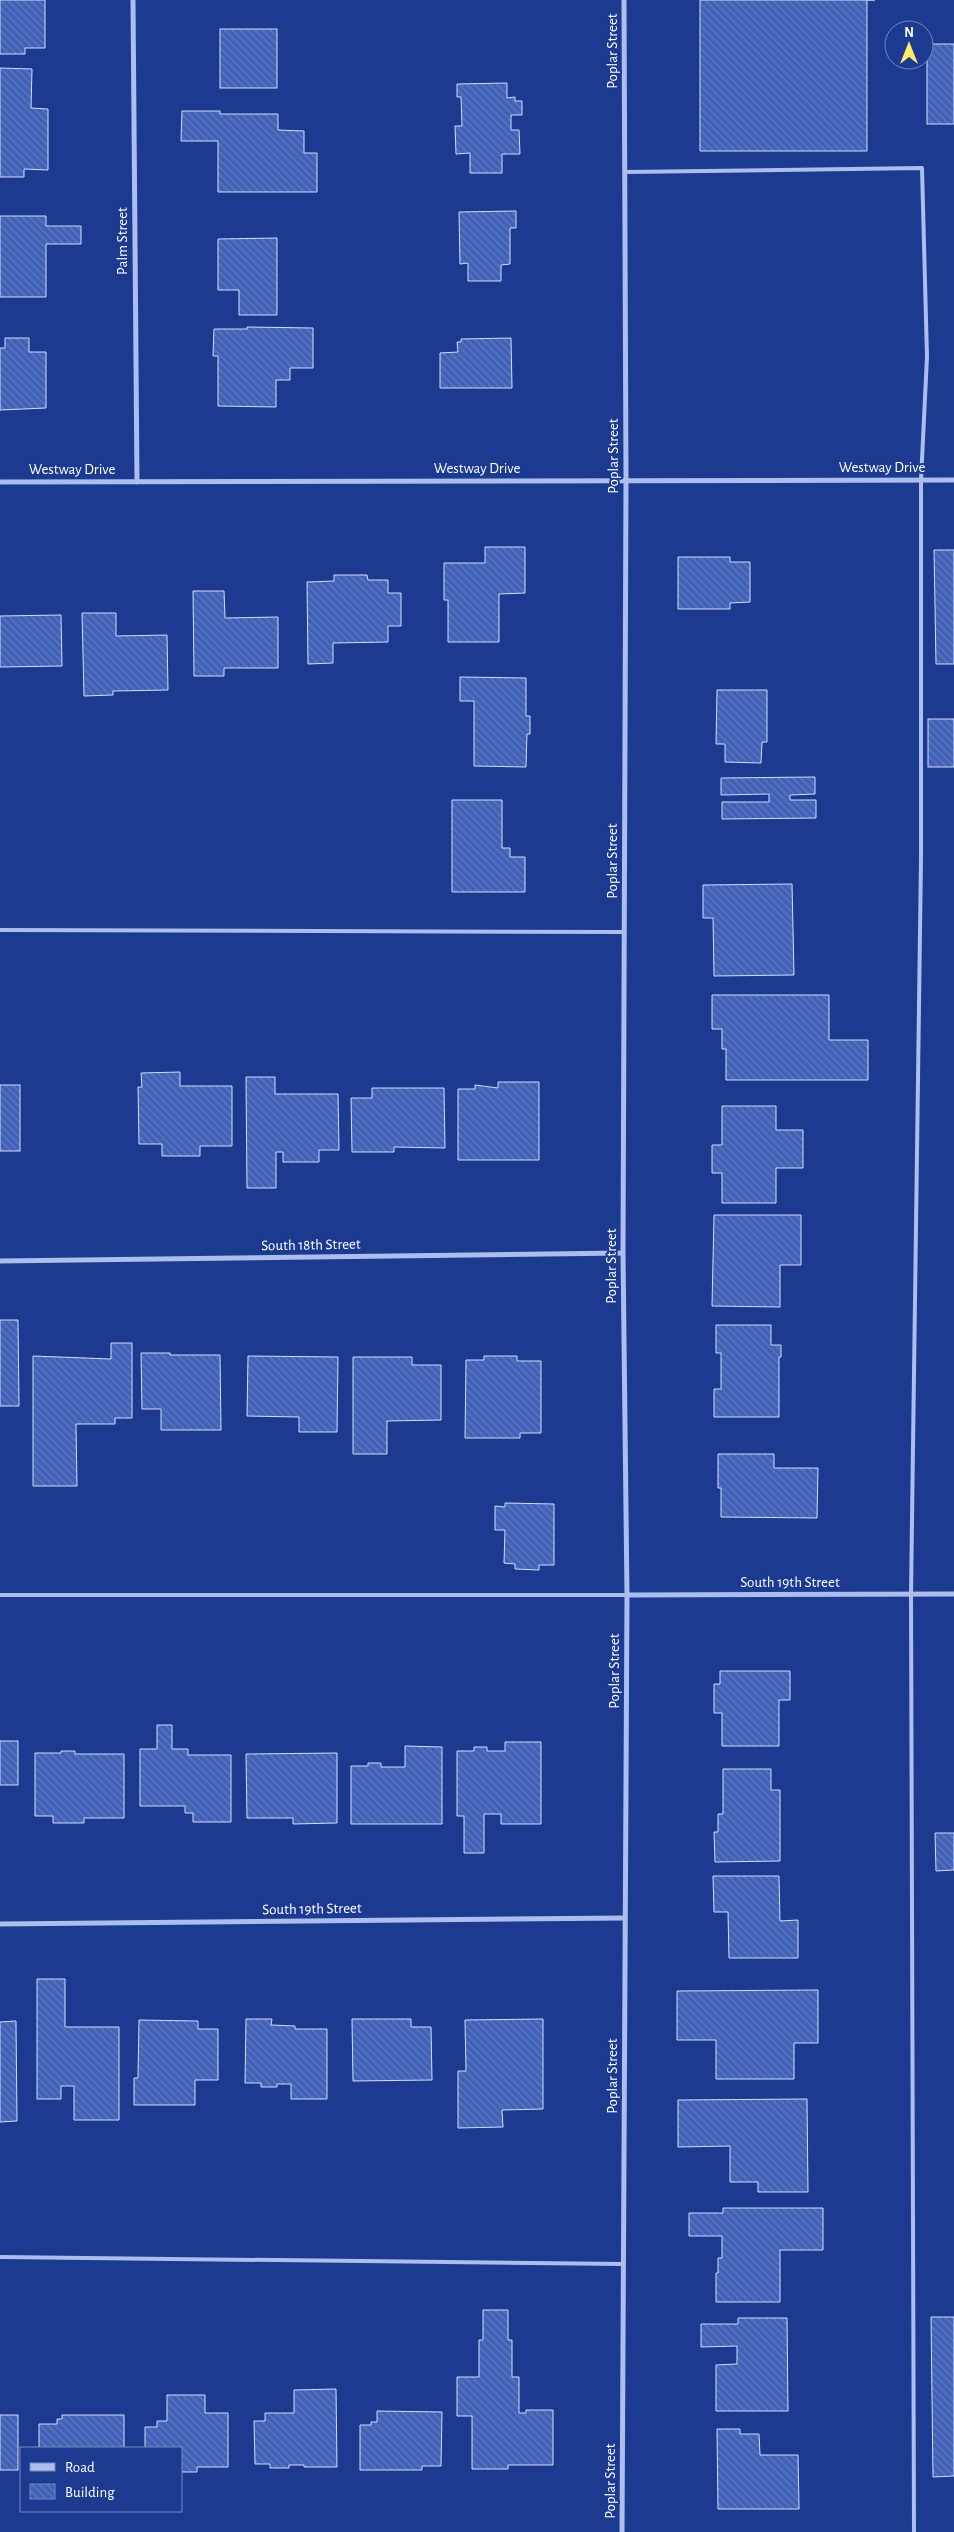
<svg xmlns="http://www.w3.org/2000/svg" width="954" height="2532" font-family="'Alegreya Sans',sans-serif">
	<style>
		.building { fill: url(#building-back-hatch); stroke: #d1ddfa }
		.lines { fill: none; stroke-linecap: round; stroke-linejoin: round }
		.lane { stroke: #abbeee; stroke-width: 4 }
		.street { stroke: #abbeee; stroke-width: 5 }
		.labels { text-anchor: middle; dominant-baseline: central; stroke-width: 4; stroke-linejoin: round; paint-order: stroke }
		.street-label { font-size: 15px; fill: #fff; stroke: #1c3a90 }
	</style>
	<defs>
		<pattern id="building-back-hatch" width="6" height="6" patternUnits="userSpaceOnUse" patternTransform="scale(1.25)"><rect width="6" height="6" fill="#4061b6"/><path d="M-1 5l2 2M0 0l6 6M5-1l2 2" fill="none" stroke="#5d79c1"/></pattern>
	</defs>
	<rect width="100%" height="100%" fill="#1c3a90"/>
	<g class="building">
		<polygon points="0,0 45,0 45,48 25,48 25,54 0,54"/>
		<polygon points="700,0 875,0 867,0 867,151 700,151"/>
		<rect x="220" y="29" width="57" height="59"/>
		<rect x="927" y="44" width="27" height="80"/>
		<polygon points="0,68 32,69 31,108 48,109 48,170 24,169 24,177 0,177"/>
		<polygon points="507,83 507,98 515,97 515,101 522,101 522,115 511,115 511,130 519,130 520,154 502,154 502,173 470,173 470,153 456,154 455,126 462,126 461,97 457,97 457,84"/>
		<polygon points="182,111 220,111 220,114 278,114 278,130 304,131 304,153 317,153 317,192 218,192 218,141 181,141"/>
		<polygon points="516,211 516,228 510,228 510,264 501,265 501,281 468,281 468,263 460,264 459,212"/>
		<polygon points="0,216 46,216 46,226 81,226 81,244 46,244 46,297 0,297"/>
		<polygon points="277,238 277,315 239,315 239,290 218,290 218,239"/>
		<polygon points="247,327 313,328 313,368 290,368 290,380 276,380 276,407 218,406 218,356 213,356 214,329 247,329"/>
		<polygon points="5,338 29,338 29,352 46,352 46,408 0,410 0,348 5,348"/>
		<polygon points="511,338 512,388 440,388 440,353 458,352 457,342 461,342 461,339"/>
		<polygon points="485,547 525,547 525,593 499,594 499,642 448,642 448,600 444,600 444,563 485,563"/>
		<polygon points="934,550 954,550 954,664 936,664"/>
		<polygon points="678,557 730,557 730,562 750,562 750,602 730,603 730,609 678,609"/>
		<polygon points="334,575 367,575 368,580 388,580 388,593 401,593 401,626 388,626 388,642 333,643 333,663 308,664 307,582 334,581"/>
		<polygon points="193,591 224,591 225,618 278,617 278,668 224,668 224,676 194,676"/>
		<polygon points="82,613 116,613 116,636 167,635 168,690 113,691 113,695 84,696"/>
		<polygon points="61,615 62,666 0,667 0,616"/>
		<polygon points="460,677 526,678 526,716 530,716 530,734 527,734 526,767 474,766 474,701 460,701"/>
		<polygon points="717,690 767,690 767,742 762,742 761,763 725,762 725,744 716,744"/>
		<rect x="928" y="719" width="26" height="48"/>
		<polygon points="815,777 815,794 790,795 790,800 816,800 816,818 722,819 722,802 769,802 769,794 721,795 721,778"/>
		<polygon points="452,800 502,800 502,848 510,848 510,857 525,857 525,892 452,892"/>
		<polygon points="792,884 794,975 714,976 713,918 703,918 703,885"/>
		<polygon points="712,995 829,995 829,1040 868,1040 868,1080 726,1080 726,1049 722,1049 722,1029 712,1029"/>
		<polygon points="180,1072 180,1086 232,1086 232,1146 200,1146 200,1156 162,1156 162,1144 139,1144 138,1087 142,1087 141,1073"/>
		<polygon points="246,1077 275,1077 275,1094 338,1094 339,1150 319,1150 319,1162 283,1162 283,1152 276,1152 276,1188 247,1188"/>
		<polygon points="498,1082 539,1082 539,1160 458,1160 458,1089 475,1089 475,1085 498,1088"/>
		<rect x="0" y="1085" width="20" height="66"/>
		<polygon points="372,1088 444,1088 445,1148 394,1147 394,1152 352,1152 351,1098 372,1098"/>
		<polygon points="722,1106 776,1106 776,1130 803,1130 803,1168 776,1168 776,1203 722,1203 722,1173 712,1173 712,1145 722,1145"/>
		<polygon points="714,1215 801,1215 801,1265 780,1265 780,1307 712,1306"/>
		<polygon points="0,1320 18,1320 19,1406 0,1406"/>
		<polygon points="716,1325 771,1325 771,1345 781,1345 781,1357 779,1357 779,1417 714,1417 714,1389 721,1389 721,1353 716,1353"/>
		<polygon points="111,1343 132,1343 132,1418 115,1418 115,1424 76,1424 77,1486 33,1486 33,1356 111,1359"/>
		<polygon points="141,1353 170,1353 170,1355 220,1355 221,1430 161,1430 161,1409 142,1409"/>
		<polygon points="248,1356 338,1357 337,1432 299,1432 299,1417 247,1416"/>
		<polygon points="484,1356 517,1356 517,1361 541,1361 541,1433 520,1433 520,1438 465,1438 466,1360 484,1360"/>
		<polygon points="353,1357 412,1357 412,1365 441,1365 441,1420 387,1421 387,1454 353,1454"/>
		<polygon points="718,1454 774,1454 774,1468 818,1468 817,1518 721,1517 721,1488 718,1488"/>
		<polygon points="505,1503 554,1504 554,1565 539,1565 539,1570 515,1569 515,1564 504,1563 505,1530 495,1530 495,1506 505,1507"/>
		<polygon points="720,1671 790,1671 790,1700 779,1700 779,1746 722,1746 722,1713 714,1713 714,1684 720,1684"/>
		<polygon points="157,1725 172,1725 172,1749 188,1749 188,1755 231,1755 231,1822 193,1822 193,1813 185,1813 185,1806 140,1806 140,1749 157,1749"/>
		<rect x="0" y="1741" width="18" height="44"/>
		<polygon points="505,1742 541,1742 541,1824 501,1824 501,1814 484,1814 484,1853 464,1853 464,1816 457,1816 457,1751 474,1751 474,1747 487,1747 487,1751 505,1751"/>
		<polygon points="405,1746 442,1747 442,1824 351,1824 351,1766 368,1766 368,1763 381,1763 381,1767 405,1767"/>
		<polygon points="61,1751 75,1751 75,1754 124,1754 124,1818 84,1818 84,1823 53,1823 53,1816 35,1816 35,1753 61,1753"/>
		<polygon points="337,1753 337,1823 293,1824 293,1818 247,1818 246,1754"/>
		<polygon points="723,1769 771,1769 771,1790 780,1790 780,1861 715,1862 714,1832 718,1832 718,1814 723,1814"/>
		<polygon points="935,1833 954,1833 954,1870 936,1871"/>
		<polygon points="713,1876 779,1876 780,1921 798,1920 798,1958 729,1958 728,1912 714,1912"/>
		<polygon points="37,1979 65,1979 65,2027 119,2027 119,2120 74,2120 74,2086 61,2086 61,2099 37,2099"/>
		<polygon points="818,1990 818,2043 794,2043 794,2079 716,2079 716,2040 677,2040 677,1991"/>
		<polygon points="246,2019 272,2019 271,2025 295,2026 295,2029 327,2029 327,2099 291,2099 291,2084 277,2084 277,2087 261,2087 261,2083 245,2083"/>
		<polygon points="352,2019 411,2019 411,2027 431,2027 432,2080 353,2081"/>
		<polygon points="543,2019 543,2109 502,2110 503,2127 458,2128 458,2071 466,2071 465,2020"/>
		<polygon points="139,2020 198,2021 198,2029 218,2029 218,2080 195,2080 195,2105 134,2105 134,2078 138,2078"/>
		<polygon points="16,2021 17,2121 0,2122 0,2022"/>
		<polygon points="807,2099 808,2192 758,2192 758,2182 730,2182 730,2146 678,2147 678,2100"/>
		<polygon points="723,2208 823,2208 823,2250 780,2250 780,2302 716,2302 716,2273 718,2273 718,2258 722,2258 722,2236 689,2236 689,2213 723,2213"/>
		<polygon points="483,2310 508,2310 508,2340 512,2340 512,2377 519,2377 519,2413 526,2413 526,2410 553,2410 553,2465 508,2465 508,2469 472,2469 472,2416 457,2416 457,2377 479,2377 479,2340 483,2340"/>
		<polygon points="931,2317 954,2317 954,2476 933,2477"/>
		<polygon points="738,2318 787,2318 788,2411 716,2411 716,2365 737,2364 737,2346 701,2347 701,2324 738,2324"/>
		<polygon points="336,2389 337,2467 304,2467 304,2465 289,2465 289,2468 270,2468 270,2464 255,2464 254,2421 265,2421 265,2413 294,2413 294,2390"/>
		<polygon points="167,2395 205,2395 205,2413 228,2413 228,2467 197,2467 197,2472 181,2472 181,2448 145,2448 145,2427 157,2427 157,2421 167,2421"/>
		<polygon points="377,2411 442,2412 441,2466 422,2466 422,2470 360,2470 360,2425 371,2425 371,2422 377,2422"/>
		<rect x="0" y="2415" width="18" height="55"/>
		<polygon points="62,2415 124,2415 124,2448 39,2448 39,2424 57,2424 57,2419 62,2419"/>
		<polygon points="717,2429 740,2429 740,2434 759,2434 760,2455 798,2455 799,2509 718,2509"/>
	</g>
	<g class="lines">
		<g class="lane">
			<polyline points="625,172 922,168 927,357 921,480 921,858 911,1595 914,2532"/>
			<polyline points="0,930 624,932"/>
			<polyline points="0,1595 627,1595"/>
			<polyline points="0,2257 623,2264"/>
		</g>
		<g class="street">
			<polyline points="133,0 137,482"/>
			<polyline points="0,482 954,480"/>
			<polyline points="0,1261 623,1253"/>
			<polyline points="627,1595 954,1594"/>
			<polyline points="0,1924 625,1918"/>
			<polyline points="622,2532 627,1595 623,1253 626,479 624,0"/>
		</g>
	</g>
	<g class="labels">
		<g class="street-label">
			<text transform="translate(612 51) rotate(-90)">Poplar Street</text>
			<text transform="translate(122 241) rotate(-90)">Palm Street</text>
			<text transform="translate(613 456) rotate(-90)">Poplar Street</text>
			<text x="882" y="467">Westway Drive</text>
			<text x="477" y="468">Westway Drive</text>
			<text x="72" y="469">Westway Drive</text>
			<text transform="translate(612 861) rotate(-90)">Poplar Street</text>
			<text transform="translate(311 1245) rotate(-1)">South 18th Street</text>
			<text transform="translate(611 1266) rotate(-90)">Poplar Street</text>
			<text x="790" y="1582">South 19th Street</text>
			<text transform="translate(614 1671) rotate(-90)">Poplar Street</text>
			<text transform="translate(312 1909) rotate(-1)">South 19th Street</text>
			<text transform="translate(612 2076) rotate(-90)">Poplar Street</text>
			<text transform="translate(610 2481) rotate(-90)">Poplar Street</text>
		</g>
	</g>
	<rect x="20" y="2447" width="162" height="65" fill="#1c3a90" stroke="#7789bc"/>
	<rect x="30" y="2463" width="25" height="8" fill="#abbeee" stroke="#7789bc"/>
	<text x="65" y="2472" font-size="15" fill="#ffffff">Road</text>
	<rect x="30" y="2484" width="25" height="15" fill="url(#building-back-hatch)" stroke="#7789bc"/>
	<text x="65" y="2497" font-size="15" fill="#ffffff">Building</text>
	<g transform="translate(909 45)"><circle r="24" fill="#1c3a90" stroke="#7789bc"/>
	<path d="M0-4L9 19L0 12L-9 19Z" fill="#feed69"/>
	<text y="-8" font-size="14" font-weight="bold" text-anchor="middle" fill="#ffffff">N</text>
	</g>
</svg>
